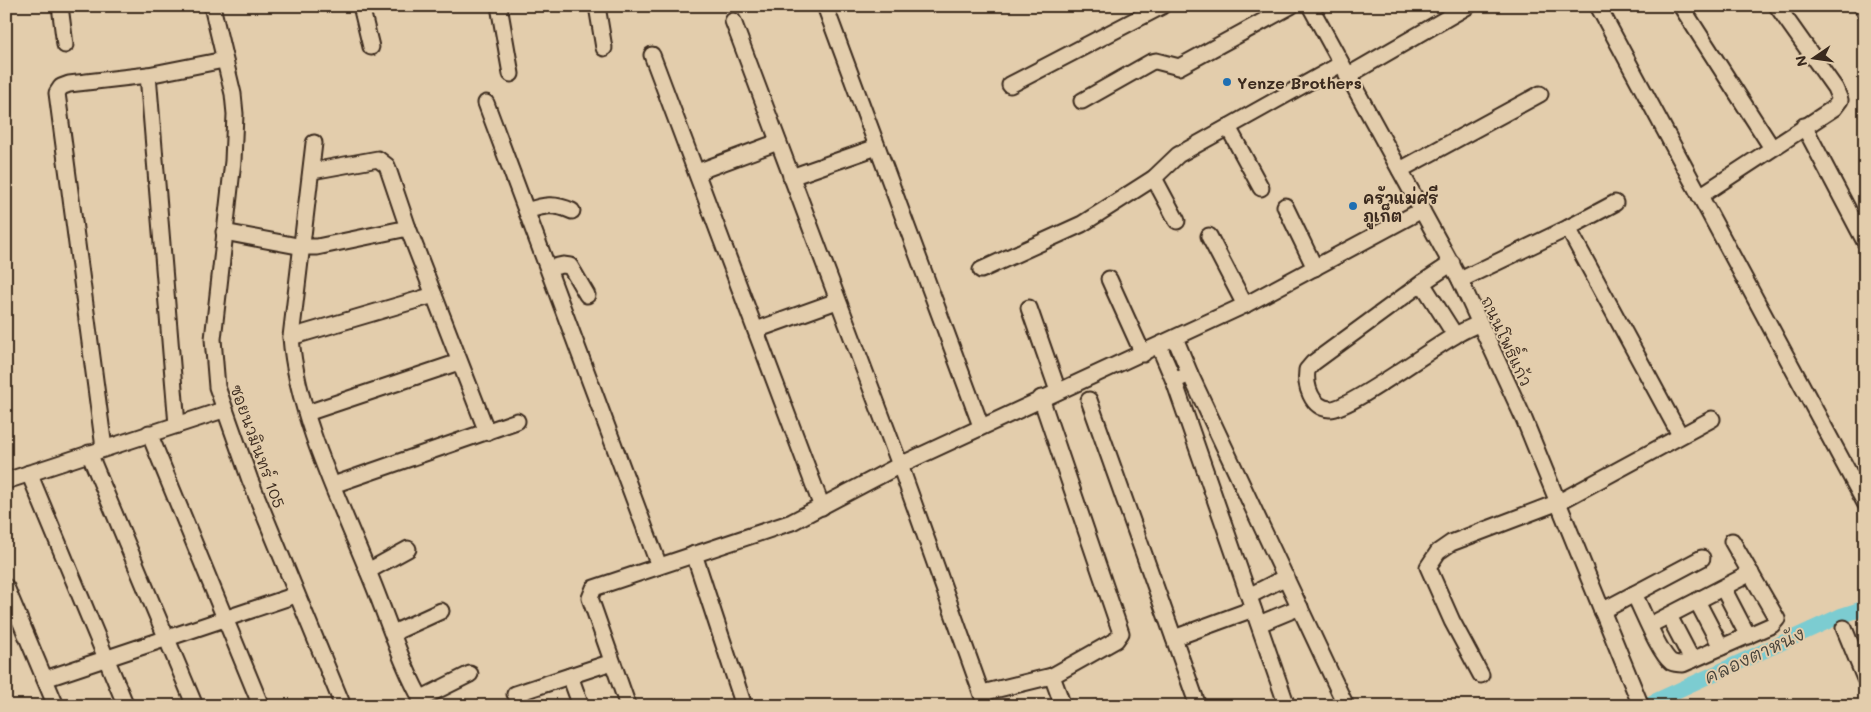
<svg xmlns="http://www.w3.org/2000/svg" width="1871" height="712" font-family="Mali,'Playpen Sans Thai',sans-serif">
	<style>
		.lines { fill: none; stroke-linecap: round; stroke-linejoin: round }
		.canal { stroke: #7bccd1; stroke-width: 15 }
		.minor-casing { stroke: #3b2a1e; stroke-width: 19 }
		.minor { stroke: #e3cdac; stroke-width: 15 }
		.poi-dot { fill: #1f6fb2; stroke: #e3cdac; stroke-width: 2 }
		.labels { text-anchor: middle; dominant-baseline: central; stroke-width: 4; stroke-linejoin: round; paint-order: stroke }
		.poi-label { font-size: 16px; font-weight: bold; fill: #3b2a1e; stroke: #e3cdac; text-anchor: start }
		.street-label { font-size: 16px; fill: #3b2a1e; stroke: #e3cdac }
		.water-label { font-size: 18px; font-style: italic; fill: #454239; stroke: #e3cdac }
	</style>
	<rect width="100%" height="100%" fill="#e3cdac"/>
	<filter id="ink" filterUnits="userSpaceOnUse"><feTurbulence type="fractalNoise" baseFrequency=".02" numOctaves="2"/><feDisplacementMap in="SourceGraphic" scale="10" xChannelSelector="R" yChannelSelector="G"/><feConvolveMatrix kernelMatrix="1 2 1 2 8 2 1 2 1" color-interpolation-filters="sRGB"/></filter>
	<g filter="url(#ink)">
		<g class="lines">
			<polyline class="canal" points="1644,706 1840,616 1865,608"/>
			<defs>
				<g id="minor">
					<polyline points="60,6 65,45"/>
					<polyline points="212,6 233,94 235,114 233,161 213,339 217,387 250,480 343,706"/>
					<polyline points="361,6 371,47"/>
					<polyline points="499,6 511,74"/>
					<polyline points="597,6 604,48"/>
					<polyline points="825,6 981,426"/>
					<polyline points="1310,6 1460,280 1524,419 1641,706"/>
					<polyline points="1598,6 1865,503"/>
					<polyline points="1681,6 1772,148"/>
					<polyline points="1862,6 1865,11"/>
					<polyline points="733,21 900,465 986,706"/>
					<polyline points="652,55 822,507"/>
					<polyline points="148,75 177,425"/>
					<polyline points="1347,76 1468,6"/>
					<polyline points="1010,85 1162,6"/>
					<polyline points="1082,101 1151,62 1156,61 1179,67 1291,6"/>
					<polyline points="486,103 659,566"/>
					<polyline points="1804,126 1865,242"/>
					<polyline points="1228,127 1261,188"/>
					<path d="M314,143L291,337C297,418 344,510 374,586C390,626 403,669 425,706"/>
					<polyline points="1400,170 1540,94"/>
					<polyline points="312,171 378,159 387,166 408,228 487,432"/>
					<polyline points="697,172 778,142"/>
					<polyline points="791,177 877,147"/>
					<polyline points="1154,178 1177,221"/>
					<polyline points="1700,196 1834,108 1840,100 1835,88 1777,6"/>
					<polyline points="1285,206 1315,268"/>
					<path d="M527,211C544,205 554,203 572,211"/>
					<polyline points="1568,228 1680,435"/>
					<polyline points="224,232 303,247 317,247 408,228"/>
					<polyline points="1209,236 1245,305"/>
					<path d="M1452,263L1422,283L1313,363L1307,370C1305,385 1311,408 1330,409C1349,410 1433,347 1456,335C1464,330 1472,327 1480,323"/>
					<polyline points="549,268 563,265 570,266 587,295"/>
					<polyline points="981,270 1082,224 1154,178 1178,155 1341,64"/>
					<polyline points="1109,279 1143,354"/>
					<polyline points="1460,280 1568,228 1615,203"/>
					<polyline points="1422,283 1455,335"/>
					<polyline points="1029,308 1058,391"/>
					<polyline points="756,330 837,301"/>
					<polyline points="291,337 434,295"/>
					<polyline points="1175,338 1190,374"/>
					<polyline points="1159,346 1174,381 1287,706"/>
					<polyline points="1174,381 1190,374 1346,706"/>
					<polyline points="1041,398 1121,633 1116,640 1052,676 1063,706"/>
					<polyline points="1089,400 1198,706"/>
					<polyline points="307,413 459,362"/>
					<polyline points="149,433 261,706"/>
					<polyline points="104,448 57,93 61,87 69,84 148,75 224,60"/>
					<polyline points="89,453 195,706"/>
					<polyline points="29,473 126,706"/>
					<polyline points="6,481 223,410"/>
					<polyline points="333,485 517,421"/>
					<polyline points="694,554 744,706"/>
					<polyline points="368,571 408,549"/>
					<polyline points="6,587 56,706"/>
					<polyline points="1723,588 1748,636"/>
					<path d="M1634,594C1642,609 1659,653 1671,662C1675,664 1679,664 1683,664L1772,625L1777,619L1732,541"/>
					<polyline points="1249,596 1286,577"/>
					<polyline points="1697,601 1721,647"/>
					<polyline points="1602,611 1702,558"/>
					<polyline points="1669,616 1692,660"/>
					<polyline points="1259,624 1300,607"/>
					<polyline points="1650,625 1751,573"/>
					<polyline points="1844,628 1865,679"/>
					<polyline points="393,633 441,611"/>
					<polyline points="1174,638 1253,609"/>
					<polyline points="1481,675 1452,621 1428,567 1438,552 1451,543 1559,502 1712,419"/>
					<polyline points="570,676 581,706"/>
					<polyline points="45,679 296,595"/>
					<polyline points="982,693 1052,676"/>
					<polyline points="515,694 612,662"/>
					<polyline points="420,699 470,674"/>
					<polyline points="628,706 590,598 594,588 792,522 900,465 1245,305 1422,210"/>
				</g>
			</defs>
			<use href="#minor" class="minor-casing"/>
			<use href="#minor" class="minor"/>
		</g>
	</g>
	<g class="poi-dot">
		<circle cx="1227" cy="82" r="5"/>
		<circle cx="1353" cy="206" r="5"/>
	</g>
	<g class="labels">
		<g class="poi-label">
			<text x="1237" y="82">Yenze Brothers</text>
			<text x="1363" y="197">ครัวแม่ศรี<tspan x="1363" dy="18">ภูเก็ต</tspan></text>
		</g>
		<g class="street-label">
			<text transform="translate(1507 341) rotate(65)">ถนนโพธิ์แก้ว</text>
			<text transform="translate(258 446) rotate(70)">ซอยนวมินทร์ 105</text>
		</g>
		<g class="water-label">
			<text transform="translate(1754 655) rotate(-25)">คลองตาหนัง</text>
		</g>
	</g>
	<rect width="1871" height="712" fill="none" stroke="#e3cdac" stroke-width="25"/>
	<rect x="12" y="12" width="1846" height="687" fill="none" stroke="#3b2a1e" stroke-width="2" filter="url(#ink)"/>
	<g transform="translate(1814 58) rotate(257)" stroke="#e3cdac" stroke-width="4" paint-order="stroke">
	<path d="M0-4L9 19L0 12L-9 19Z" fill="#3b2a1e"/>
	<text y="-8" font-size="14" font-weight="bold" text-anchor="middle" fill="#3b2a1e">N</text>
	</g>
</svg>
